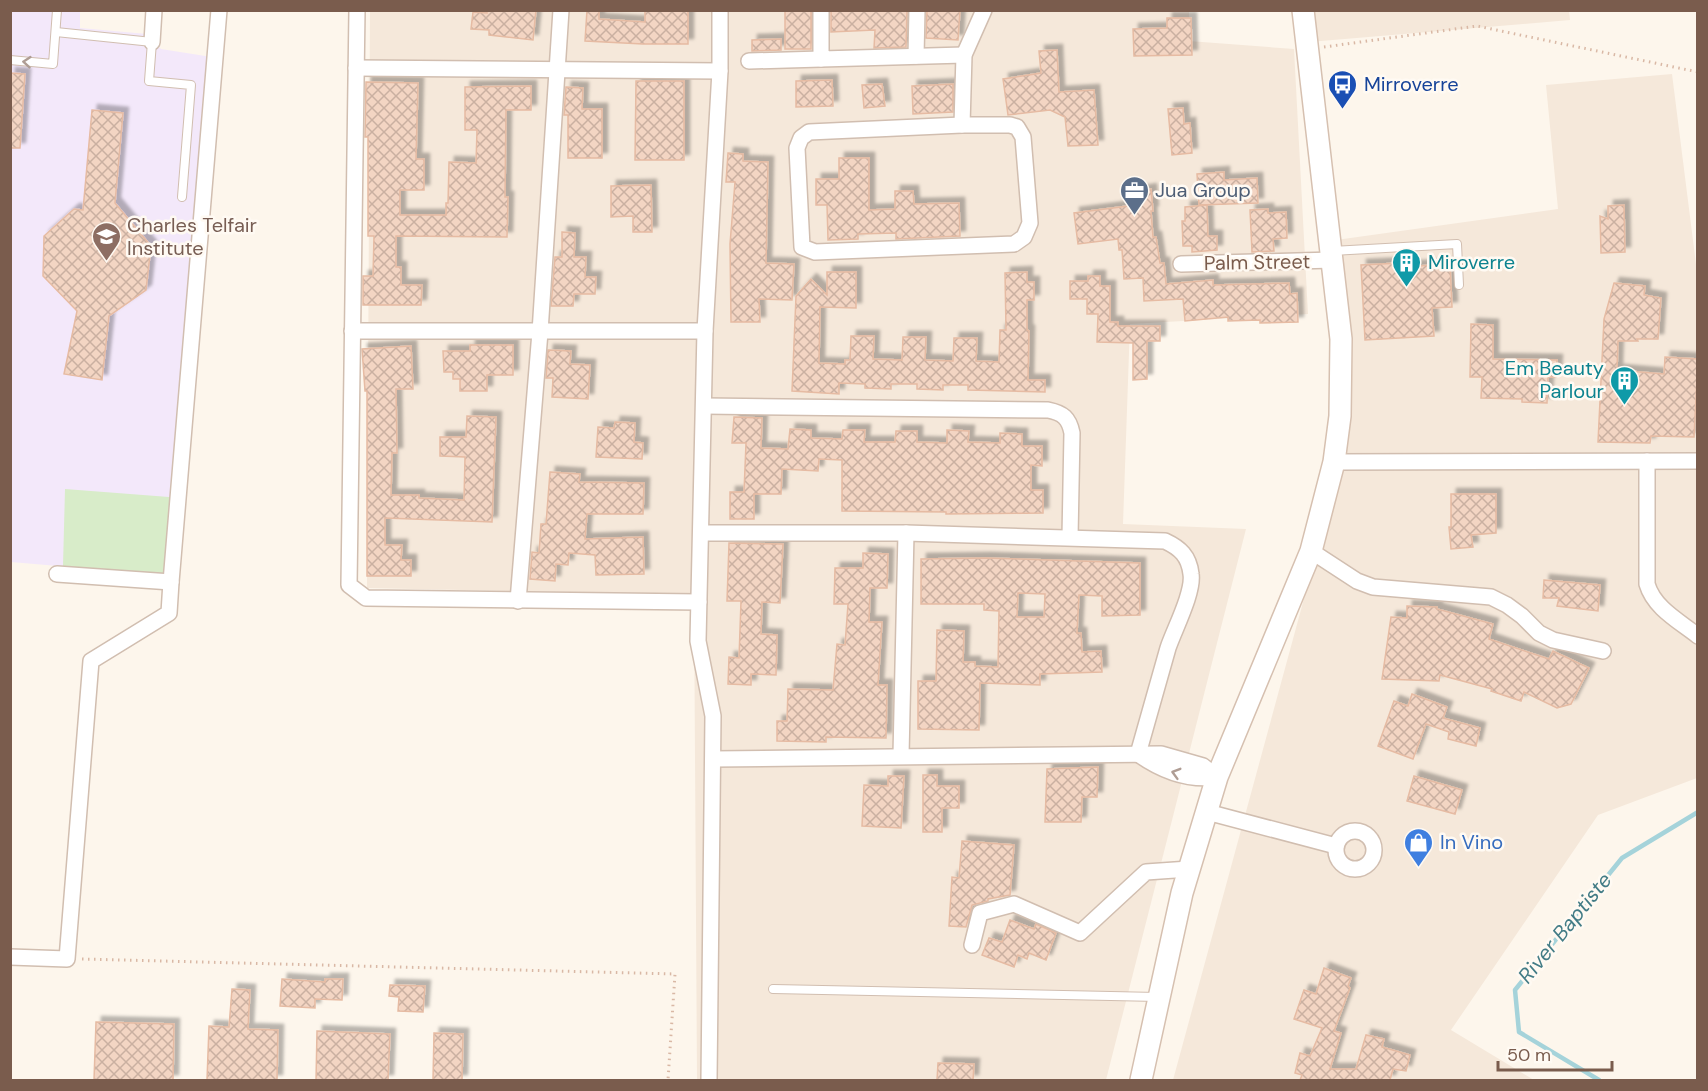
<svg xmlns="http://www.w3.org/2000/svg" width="1708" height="1091" font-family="'DM Sans',sans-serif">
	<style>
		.residential { fill: #f5e8da }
		.education { fill: #f3e8fa }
		.grass { fill: #d8ecc9 }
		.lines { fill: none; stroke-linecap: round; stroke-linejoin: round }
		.stream { stroke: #a5d3da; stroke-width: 4.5 }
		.building { fill: url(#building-cross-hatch); stroke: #e6bba3; stroke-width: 1.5; fill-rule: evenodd; filter: url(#shadow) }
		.lane-casing { stroke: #d1beb0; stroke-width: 10 }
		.street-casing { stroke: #d1beb0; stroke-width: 18 }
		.secondary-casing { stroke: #d6c0b0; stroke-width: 24 }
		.path { stroke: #d9b8a5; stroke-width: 3; stroke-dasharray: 1.5 4.5; stroke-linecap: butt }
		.lane { stroke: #fff; stroke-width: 8 }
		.street { stroke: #fff; stroke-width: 15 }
		.secondary { stroke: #fff; stroke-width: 21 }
		.oneway { stroke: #af9d94 }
		.labels { text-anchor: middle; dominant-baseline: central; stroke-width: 5; stroke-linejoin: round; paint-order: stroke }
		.transit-label { font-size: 20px; fill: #164399; stroke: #fffaf3; text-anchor: start }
		.service-label { font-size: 20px; fill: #4e5e75; stroke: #fffaf3; text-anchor: start }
		.education-label { font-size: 20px; fill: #785e54; stroke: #fffaf3; text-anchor: start }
		.street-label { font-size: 20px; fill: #7a5c4d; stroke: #fffaf3 }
		.culture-label { font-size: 20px; fill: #0d838f; stroke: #fffaf3; text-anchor: start }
		.shop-label { font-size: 20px; fill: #366cbe; stroke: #fffaf3; text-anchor: start }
		.water-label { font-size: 21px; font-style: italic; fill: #437c86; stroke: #fffaf3 }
	</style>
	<defs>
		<pattern id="building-cross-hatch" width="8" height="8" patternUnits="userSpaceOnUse" patternTransform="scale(1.5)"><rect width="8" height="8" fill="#f3d5c3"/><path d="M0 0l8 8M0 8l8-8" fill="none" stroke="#cab0a1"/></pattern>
		<filter id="shadow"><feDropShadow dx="5.5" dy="-5.5" stdDeviation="1.5" flood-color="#0004"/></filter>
	</defs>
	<rect width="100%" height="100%" fill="#fdf6ec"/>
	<g class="residential">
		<polygon points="1189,10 1189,41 1294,49 1308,314 1130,324 1123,524 1246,529 1106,1080 697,1080 694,595 367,588 370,11"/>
		<polygon points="1569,10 1570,20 1309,42 1306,11"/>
		<polygon points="1672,74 1698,280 1697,778 1598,815 1451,1030 1534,1080 1173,1080 1342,459 1336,240 1558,209 1546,85"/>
	</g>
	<polygon class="education" points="10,11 80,11 80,28 147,34 161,49 218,58 175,576 11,562"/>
	<polygon class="grass" points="65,489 182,498 175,576 63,566"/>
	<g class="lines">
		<polyline class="stream" points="1599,1080 1519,1032 1515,990 1622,858 1698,812"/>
	</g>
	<g class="building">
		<polygon points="487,10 536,10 533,40 489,35 489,30 471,29 473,12 487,13"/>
		<polygon points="587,10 599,10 599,19 645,22 645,10 688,10 688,44 643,44 585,41"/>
		<rect x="785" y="10" width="26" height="39"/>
		<polygon points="831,10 907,10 906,47 874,48 875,30 831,32"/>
		<polygon points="927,10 960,10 958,40 926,38"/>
		<polygon points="1167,18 1191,18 1192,55 1134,56 1133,29 1167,28"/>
		<polygon points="781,39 781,50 752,51 752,40"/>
		<polygon points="1057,50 1059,92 1094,90 1098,145 1068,146 1065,117 1050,110 1008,115 1003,79 1041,73 1039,51"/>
		<polygon points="10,73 25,74 20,148 10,148"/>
		<polygon points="832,80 833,106 796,107 796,81"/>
		<polygon points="636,81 684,81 684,160 635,160"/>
		<polygon points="366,82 418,83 416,159 424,159 424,190 400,190 400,215 446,215 446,203 448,203 449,162 476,163 477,130 465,130 465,87 531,86 531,110 506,110 505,197 508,197 507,237 396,236 396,267 401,267 401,285 422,285 421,305 363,305 363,276 373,276 374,236 368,236 368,137 365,137"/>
		<polygon points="882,84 885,106 864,108 862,85"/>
		<polygon points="953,84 953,112 913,114 912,86"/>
		<polygon points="566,87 583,88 582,109 602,109 602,158 568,158 568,115 564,115"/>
		<polygon points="1183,108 1184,124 1190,123 1192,153 1172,155 1168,109"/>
		<polygon points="92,110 123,113 115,203 151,246 146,290 109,316 102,380 64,374 77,311 43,276 44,236 74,209 83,210"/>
		<polygon points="728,153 743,154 743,161 768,162 766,263 794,264 792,300 759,299 760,322 731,322 730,244 735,182 726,182"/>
		<polygon points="839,158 869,158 869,210 895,209 895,191 913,191 914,204 959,203 960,236 896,239 896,233 858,234 858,239 828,240 827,205 816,205 816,179 839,179"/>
		<polygon points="1224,172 1224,180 1257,178 1258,203 1199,205 1197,174"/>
		<polygon points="651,185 652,232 633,232 633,216 611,217 611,186"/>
		<polygon points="1151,189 1153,211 1151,211 1153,237 1156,237 1160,263 1164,263 1166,284 1213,280 1213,285 1289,283 1290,294 1297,293 1298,322 1260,323 1260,320 1228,321 1228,317 1185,321 1183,299 1144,301 1143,278 1124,279 1122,250 1119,250 1118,239 1078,244 1074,213 1128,206 1126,193"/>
		<polygon points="1207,205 1208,236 1217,236 1217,250 1192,252 1192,246 1183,246 1182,221 1185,221 1185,207"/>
		<polygon points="1624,205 1625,252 1601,253 1600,216 1608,219 1608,206"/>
		<polygon points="1268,209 1268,213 1286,212 1287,238 1273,239 1274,251 1252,252 1250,210"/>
		<polygon points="562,232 575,233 574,257 586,257 585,277 596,277 595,294 574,294 573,306 551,306 555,257 562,257"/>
		<polygon points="1400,263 1401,267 1450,264 1452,307 1432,308 1434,336 1365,340 1361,265"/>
		<polygon points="827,272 856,272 856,308 820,307 819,363 845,364 845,360 850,360 851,336 874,336 873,359 902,360 903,337 926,337 925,360 953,361 954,338 977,338 976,361 999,362 1000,330 1006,330 1005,273 1027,272 1027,282 1034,282 1034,300 1027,300 1027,330 1029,331 1028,380 1045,380 1045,392 968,390 968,385 943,385 943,390 917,389 917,384 891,384 891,389 865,388 865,384 839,383 839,394 792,391 796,296 811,279 827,295"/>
		<polygon points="1088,276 1100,276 1100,286 1110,286 1110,322 1118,322 1118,326 1160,326 1160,341 1147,341 1147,379 1133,380 1133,343 1097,342 1098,314 1087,314 1087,299 1070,299 1070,281 1088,281"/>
		<polygon points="1614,283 1645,286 1644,295 1661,298 1658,339 1637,339 1638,341 1618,341 1617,370 1664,374 1665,357 1698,359 1694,437 1651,436 1650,443 1598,442 1604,319"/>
		<polygon points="1471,324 1493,325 1493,359 1557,360 1556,377 1548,377 1547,403 1522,402 1522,399 1481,398 1482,377 1470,377"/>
		<polygon points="470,345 513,345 513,375 487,375 487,391 460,391 460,379 453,379 453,372 444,372 443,351 470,351"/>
		<polygon points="411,346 413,389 396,389 397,453 392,453 391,495 419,495 419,498 464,500 465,457 440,456 440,437 466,437 467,416 496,417 492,522 385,518 385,545 402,545 401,560 411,560 411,576 367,576 367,391 365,391 362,349"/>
		<polygon points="548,350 571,351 570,364 590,365 588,399 552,397 553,378 546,378"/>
		<polygon points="734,417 762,418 761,448 788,449 790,429 811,430 811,438 842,439 843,430 865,430 864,442 895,442 896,431 917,431 917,442 947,443 947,430 969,431 968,442 1000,443 1000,433 1022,434 1022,446 1042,446 1042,466 1031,465 1031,490 1043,490 1043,513 946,514 946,512 842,511 842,460 819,459 818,471 782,469 781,494 754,494 754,519 730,519 730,492 744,492 746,443 732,443"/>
		<polygon points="615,422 635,423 634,442 643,443 642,459 596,457 598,427 614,428"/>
		<polygon points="550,472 580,474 579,482 644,483 643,514 587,514 585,539 643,537 644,574 596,575 595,555 569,553 568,565 556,564 555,581 530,579 532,552 539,553 541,524 546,524"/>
		<polygon points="1451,494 1496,494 1496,533 1471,535 1473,547 1451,549 1449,527 1451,527"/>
		<polygon points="729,543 783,544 780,603 762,602 761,634 777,635 776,675 751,674 751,685 728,684 729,657 739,658 741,601 727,601"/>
		<polygon points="863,553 888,554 887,588 870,588 869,622 882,622 878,685 887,685 886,738 826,737 826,742 777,741 777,721 787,721 788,689 833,690 837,644 845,645 848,604 834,604 835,568 863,568"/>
		<path d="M986,558L1140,563V615L1102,616V596L1079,595L1077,633H1081L1082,652L1101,651L1102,672L1040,674V685L980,683L979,730L918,729V681H936L937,630L964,631L963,662H975V666L998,667L999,611L984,610V604H921V559ZM1018,593L1045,594L1044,617H1017Z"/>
		<polygon points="1544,580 1600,585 1598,611 1557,606 1559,598 1543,598"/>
		<polygon points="1407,606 1437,607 1437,609 1493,624 1489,639 1549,659 1553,651 1589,668 1571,704 1557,708 1524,692 1521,701 1491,691 1492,689 1440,675 1439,681 1382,679 1391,617 1407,618"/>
		<polygon points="1412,694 1447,707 1443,718 1480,728 1476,746 1448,739 1449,732 1426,724 1413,759 1378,746 1394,701 1408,706"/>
		<polygon points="1098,767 1097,797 1082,797 1081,822 1045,822 1047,769"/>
		<polygon points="923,775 937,775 937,786 959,786 959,808 942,808 942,832 923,832"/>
		<polygon points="888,776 904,776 901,828 862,826 864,785 888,786"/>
		<polygon points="1414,776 1462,790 1455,814 1407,801"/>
		<polygon points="962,841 1014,845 1010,895 988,899 988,901 972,905 966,927 949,926 952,877 959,878"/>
		<polygon points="1010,920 1034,929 1036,924 1056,933 1046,960 1029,953 1027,959 1018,955 1014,967 982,955 989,938 1002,942"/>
		<polygon points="1324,968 1351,978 1348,986 1350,988 1334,1031 1341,1033 1330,1069 1356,1069 1366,1035 1384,1039 1382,1047 1410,1055 1406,1071 1393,1069 1390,1080 1300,1080 1302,1075 1295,1073 1300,1053 1310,1056 1322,1028 1294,1019 1304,990 1316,994"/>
		<polygon points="282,979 325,982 325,979 343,979 342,1000 315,999 315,1008 280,1006"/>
		<polygon points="390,985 425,986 423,1012 398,1011 399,997 389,996"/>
		<polygon points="232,989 250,990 248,1029 278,1030 277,1080 207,1080 209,1026 229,1027"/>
		<polygon points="96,1022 174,1024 173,1080 94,1080"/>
		<polygon points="317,1031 390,1034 388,1080 316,1080"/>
		<polygon points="434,1033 463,1034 462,1080 433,1080"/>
		<polygon points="938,1063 974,1064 973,1080 937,1080"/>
	</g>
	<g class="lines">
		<defs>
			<g id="lane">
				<polyline points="56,32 152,42 149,81 191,85 182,197"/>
				<polyline points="10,60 53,64 57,10"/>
				<polyline points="1332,251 1457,244 1459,285"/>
				<polyline points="773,989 1158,997"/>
			</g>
			<g id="street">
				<polyline points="357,10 349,585 366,598 699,602"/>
				<polyline points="821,10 821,59 964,55"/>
				<polyline points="152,42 154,10"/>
				<polyline points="916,56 917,10"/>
				<polyline points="749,61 821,59"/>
				<polyline points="356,68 720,71"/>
				<polygon points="962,125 1010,125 1017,127 1023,137 1030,223 1024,237 1014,244 815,252 802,247 797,148 801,138 809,132"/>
				<polyline points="962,125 964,55 984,10"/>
				<polyline points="1181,264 1333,260"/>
				<polyline points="352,331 705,331"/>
				<path d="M704,406L1048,410C1063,413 1069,418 1072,433L1070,537"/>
				<path d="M1647,461V584C1654,608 1679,621 1698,636"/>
				<polyline points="1334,462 1698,461"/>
				<path d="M701,533H906L1165,541C1180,548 1189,556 1191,574C1194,592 1174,630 1168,648C1158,684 1148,719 1138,754"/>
				<polyline points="1311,551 1357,581 1373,587 1491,597 1507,605 1522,616 1539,633 1553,640 1603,651"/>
				<polyline points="57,574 171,582 219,10"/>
				<polyline points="518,601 540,332 561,10"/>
				<path d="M1138,754C1162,771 1188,781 1217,777"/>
				<polyline points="901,755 906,533"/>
				<polyline points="713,759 1161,754 1203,766 1217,777"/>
				<polyline points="1207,812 1336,846"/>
				<circle cx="1355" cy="850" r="19"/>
				<polyline points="972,945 980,913 1014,904 1080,933 1146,872 1189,869"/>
				<polyline points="10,957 67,959 91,661 169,613 171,582"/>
				<polyline points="709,1080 713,716 698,641 705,331 720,71 720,10"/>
			</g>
			<polyline id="secondary" points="1141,1080 1182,893 1217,777 1311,551 1334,462 1340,416 1341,339 1303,10"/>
		</defs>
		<use href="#lane" class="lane-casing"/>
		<use href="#street" class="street-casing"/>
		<use href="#secondary" class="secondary-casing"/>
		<g class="path">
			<polyline points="1324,47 1477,26 1698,72"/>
			<polyline points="82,959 675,974 668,1080"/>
		</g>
		<use href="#lane" class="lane"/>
		<use href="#street" class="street"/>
		<use href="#secondary" class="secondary"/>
	</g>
	<defs><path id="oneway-chevron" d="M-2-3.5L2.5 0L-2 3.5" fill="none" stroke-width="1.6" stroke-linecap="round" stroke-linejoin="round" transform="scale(1.5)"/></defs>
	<g class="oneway">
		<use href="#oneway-chevron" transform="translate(27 62) rotate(-175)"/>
		<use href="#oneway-chevron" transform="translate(1176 773) rotate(-164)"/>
	</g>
	<defs>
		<symbol id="bus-pin" viewBox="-11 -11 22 30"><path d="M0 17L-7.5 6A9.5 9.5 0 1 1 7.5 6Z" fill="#1a4fb4" stroke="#fffaf3"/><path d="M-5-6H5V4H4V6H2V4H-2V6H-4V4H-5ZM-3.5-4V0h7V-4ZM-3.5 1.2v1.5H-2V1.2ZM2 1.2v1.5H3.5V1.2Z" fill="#fff"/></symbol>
		<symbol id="office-pin" viewBox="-11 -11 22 30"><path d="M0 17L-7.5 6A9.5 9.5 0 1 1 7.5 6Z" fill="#5c6f8a" stroke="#fffaf3"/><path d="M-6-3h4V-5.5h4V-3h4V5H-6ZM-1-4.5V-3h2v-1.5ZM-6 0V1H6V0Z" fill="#fff"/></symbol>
		<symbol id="school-pin" viewBox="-11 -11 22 30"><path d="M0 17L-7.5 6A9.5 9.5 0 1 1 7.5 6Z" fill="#8d6e63" stroke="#fffaf3"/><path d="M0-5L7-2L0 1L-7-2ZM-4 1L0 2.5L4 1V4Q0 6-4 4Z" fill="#fff"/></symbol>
		<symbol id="building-pin" viewBox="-11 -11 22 30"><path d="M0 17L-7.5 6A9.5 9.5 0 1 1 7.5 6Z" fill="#0f9aa8" stroke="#fffaf3"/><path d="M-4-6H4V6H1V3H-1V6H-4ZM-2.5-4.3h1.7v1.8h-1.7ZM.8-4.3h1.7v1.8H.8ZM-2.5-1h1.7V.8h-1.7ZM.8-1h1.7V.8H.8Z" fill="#fff"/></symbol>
		<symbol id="shop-pin" viewBox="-11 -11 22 30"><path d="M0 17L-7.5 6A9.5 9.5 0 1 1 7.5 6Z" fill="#3f7fe0" stroke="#fffaf3"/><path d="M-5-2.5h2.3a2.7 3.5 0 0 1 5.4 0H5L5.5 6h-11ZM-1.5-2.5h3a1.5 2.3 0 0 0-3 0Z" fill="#fff"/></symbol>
	</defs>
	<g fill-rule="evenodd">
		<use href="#bus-pin" x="1326" y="68" width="33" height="45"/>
		<use href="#office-pin" x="1118" y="174" width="33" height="45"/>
		<use href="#school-pin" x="90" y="220" width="33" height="45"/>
		<use href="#building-pin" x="1390" y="246" width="33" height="45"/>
		<use href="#building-pin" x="1608" y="364" width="33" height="45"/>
		<use href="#shop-pin" x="1402" y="826" width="33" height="45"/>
	</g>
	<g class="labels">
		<g class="transit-label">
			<text x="1364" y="84">Mirroverre</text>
		</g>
		<g class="service-label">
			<text x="1155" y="190">Jua Group</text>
		</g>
		<g class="education-label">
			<text x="127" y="225">Charles Telfair<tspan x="127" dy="23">Institute</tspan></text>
		</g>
		<g class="street-label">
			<text transform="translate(1257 262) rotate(-1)">Palm Street</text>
		</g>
		<g class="culture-label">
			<text x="1428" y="262">Miroverre</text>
			<text x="1604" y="368" text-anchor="end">Em Beauty<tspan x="1604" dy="23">Parlour</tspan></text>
		</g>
		<g class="shop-label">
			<text x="1440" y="842">In Vino</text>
		</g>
		<g class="water-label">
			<text transform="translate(1565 928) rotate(-51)">River Baptiste</text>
		</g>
	</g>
	<rect width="1708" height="1091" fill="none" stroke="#7a5c4d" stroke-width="24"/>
	<path d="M1498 1061v9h114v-9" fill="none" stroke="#7a5c4d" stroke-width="3"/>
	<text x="1507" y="1061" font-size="18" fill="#7a5c4d" stroke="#fffaf3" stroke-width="4.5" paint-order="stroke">50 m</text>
</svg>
